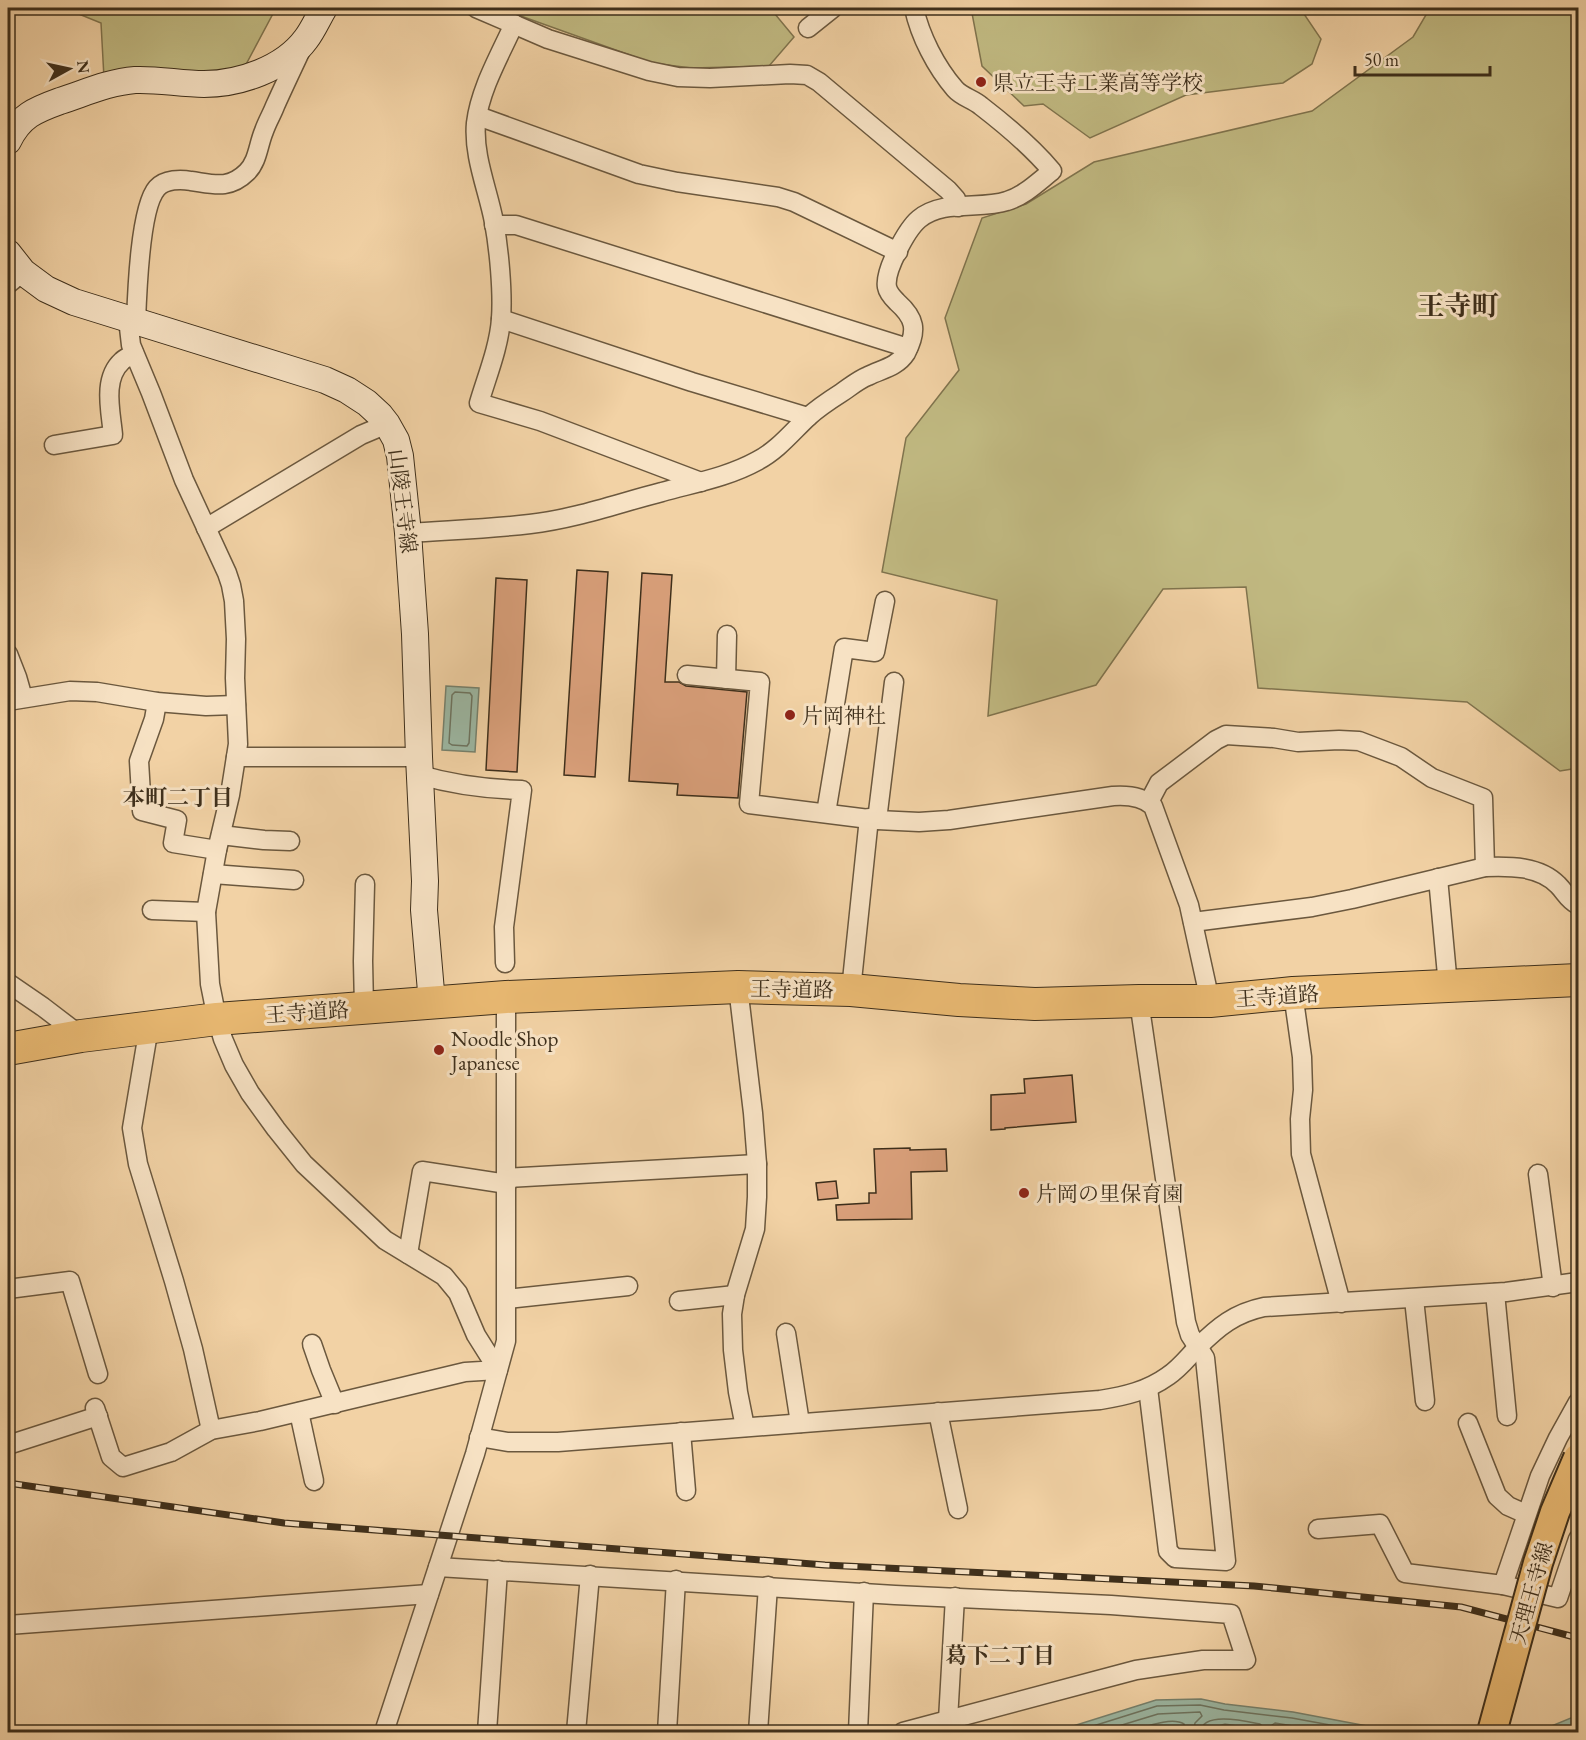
<svg xmlns="http://www.w3.org/2000/svg" width="1586" height="1740" font-family="'EB Garamond','Noto Serif JP',serif">
	<style>
		.green { fill: #c1ba82; stroke: #80744e; stroke-width: 1.5 }
		.water { fill: #9cb8a4; stroke: #76816d; stroke-width: 1.5 }
		.lines { fill: none; stroke-linecap: round; stroke-linejoin: round }
		.shore { stroke: #6d7460; stroke-width: 1.5 }
		.building { fill: #daa07b; stroke: #3e2f1b; stroke-width: 1.5 }
		.street-casing { stroke: #6b583e; stroke-width: 21 }
		.secondary-casing { stroke: #3e2f1b; stroke-width: 28 }
		.highway-casing { stroke: #3e2f1b; stroke-width: 34 }
		.street { stroke: #f7e2c4; stroke-width: 18 }
		.secondary { stroke: #f7e2c4; stroke-width: 26 }
		.highway { stroke: #e9b972; stroke-width: 32 }
		.rail-casing { stroke: #3e2f1b; stroke-width: 7 }
		.rail { stroke: #f7e2c4; stroke-width: 4.5; stroke-dasharray: 14; stroke-linecap: butt }
		.primary-bridge-casing { stroke: #3e2f1b; stroke-width: 32; stroke-linecap: butt }
		.primary-bridge { stroke: #e9b972; stroke-width: 28 }
		.poi-dot { fill: #8f2418; stroke: #f7e2c4; stroke-width: 2 }
		.labels { text-anchor: middle; dominant-baseline: central; stroke-width: 6; stroke-linejoin: round; paint-order: stroke }
		.poi-label { font-size: 21px; fill: #3e2f1b; stroke: #f7e2c4; text-anchor: start }
		.street-label { font-size: 21px; fill: #3e2f1b; stroke: #f7e2c4 }
		.neighbourhood-label { font-size: 22px; font-weight: bold; fill: #3e2f1b; stroke: #f7e2c4 }
		.district-label { font-size: 27px; font-weight: bold; fill: #3e2f1b; stroke: #f7e2c4 }
	</style>
	<rect width="100%" height="100%" fill="#f2d2a5"/>
	<filter id="stains"><feTurbulence type="fractalNoise" baseFrequency=".00333" numOctaves="4"/><feColorMatrix values="0 0 0 0 .2 0 0 0 0 .09 0 0 0 0 .02 0 0 0 .5 -.17"/></filter>
	<radialGradient id="worn" r=".72"><stop offset=".6" stop-color="#630" stop-opacity="0"/><stop offset="1" stop-color="#630" stop-opacity=".3"/></radialGradient>
	<g class="green">
		<polygon points="64,8 276,8 243,70 104,78 101,23"/>
		<polygon points="504,8 770,8 794,37 769,66 691,68 652,63 518,15"/>
		<polygon points="971,8 1300,8 1321,39 1312,64 1283,83 1186,95 1090,138 1043,104 1024,106 982,66"/>
		<polygon points="1430,8 1578,8 1578,768 1560,771 1467,702 1258,688 1246,587 1163,589 1096,685 988,716 997,600 882,572 906,438 959,370 945,318 982,218 1026,204 1094,162 1312,111 1413,37"/>
	</g>
	<g class="water">
		<polygon points="446,686 479,688 475,752 442,750"/>
		<polygon points="1201,1699 1225,1704 1293,1712 1399,1732 1274,1732 1225,1724 1198,1732 1054,1732 1156,1700"/>
		<polygon points="1578,1715 1578,1732 1537,1732"/>
	</g>
	<g class="lines">
		<g class="shore">
			<polygon points="455,692 470,693 472,696 469,743 467,746 452,745 449,743 452,695"/>
			<polyline points="1074,1732 1157,1706 1200,1705 1224,1710 1292,1718 1368,1732"/>
			<polyline points="1099,1732 1158,1714 1200,1712 1202,1716 1195,1723 1193,1732"/>
			<path d="M1128,1732C1143,1728 1171,1716 1184,1724V1732"/>
			<path d="M1200,1732C1203,1711 1245,1721 1260,1724L1264,1727L1265,1732"/>
			<polyline points="1272,1732 1272,1725 1275,1723 1329,1732"/>
		</g>
	</g>
	<g class="building">
		<polygon points="577,570 608,572 595,777 564,775"/>
		<polygon points="642,573 672,575 665,682 679,682 686,686 747,692 738,798 677,795 678,784 629,781"/>
		<polygon points="496,578 527,580 517,772 486,770"/>
		<polygon points="1072,1075 1076,1122 1005,1128 1005,1129 991,1130 991,1095 1025,1093 1024,1079"/>
		<polygon points="910,1148 910,1150 946,1149 947,1171 911,1172 912,1219 837,1220 836,1205 869,1203 869,1193 876,1193 874,1149"/>
		<polygon points="836,1181 838,1198 818,1200 816,1183"/>
	</g>
	<g class="lines">
		<defs>
			<g id="street">
				<polyline points="476,8 548,39 649,71 678,77 710,78 790,74 807,75 819,82 948,190 956,199 958,207"/>
				<path d="M514,24C500,55 480,89 476,123C473,156 488,190 494,222C499,249 503,292 501,319C499,347 487,376 479,403L540,421L701,482"/>
				<polyline points="808,28 833,8"/>
				<polyline points="478,116 639,174 677,182 778,197 794,202 898,252"/>
				<polyline points="494,225 516,225 908,348"/>
				<polyline points="8,284 23,272"/>
				<polyline points="501,319 692,382 808,417"/>
				<path d="M136,322C137,294 140,207 157,188C165,179 181,179 191,181C213,184 229,190 247,172C258,161 258,145 264,131C267,122 272,114 275,106C284,86 293,67 302,48"/>
				<path d="M54,445L113,435C111,412 102,379 122,361C125,358 130,356 134,353"/>
				<polyline points="206,528 361,435 387,424"/>
				<path d="M408,533C449,530 490,529 530,524C575,519 619,503 662,492C694,483 728,477 757,461C778,450 792,432 808,417C818,408 830,400 841,393C850,387 858,380 868,376C882,369 897,367 906,353C918,330 915,318 897,302C893,298 888,293 887,287C884,271 907,229 919,219C943,199 980,210 1007,201C1024,196 1038,182 1052,171C1031,146 1007,126 981,106C973,99 962,97 955,89C936,67 920,36 914,8"/>
				<polyline points="8,654 17,677 23,698"/>
				<path d="M687,675L760,682L749,804L877,820L919,822L949,820L1113,796C1127,795 1142,796 1153,806L1189,905L1210,1001"/>
				<polyline points="726,679 727,635"/>
				<polyline points="8,701 70,691 97,692 157,702 206,706 236,705"/>
				<polyline points="157,702 154,719 139,761 142,811 177,820 173,843 217,850"/>
				<polyline points="236,757 419,757"/>
				<path d="M420,775C454,785 486,789 522,790L504,927L505,963"/>
				<polyline points="1149,802 1159,783 1216,740 1226,735 1274,738 1298,742 1339,740 1359,741 1401,757 1432,778 1483,798 1485,867"/>
				<polyline points="826,813 840,729 834,710 844,648 875,652 885,601"/>
				<polyline points="877,820 894,682"/>
				<polyline points="221,835 264,840 290,841"/>
				<polyline points="213,874 294,880"/>
				<polyline points="1438,878 1448,986"/>
				<polyline points="152,910 206,912"/>
				<path d="M1193,922L1312,907L1352,899L1485,867C1510,866 1540,866 1558,885C1566,893 1567,899 1578,905"/>
				<polyline points="8,983 43,1007 81,1036"/>
				<polyline points="738,987 753,1113 757,1164 757,1197 755,1229 735,1295 732,1314 733,1350 738,1392 745,1427"/>
				<polyline points="851,990 869,818"/>
				<polyline points="1293,993 1302,1057 1303,1090 1300,1119 1301,1154 1341,1303"/>
				<polyline points="1139,1001 1186,1322 1190,1335 1205,1358 1226,1561 1175,1558 1168,1551 1148,1388"/>
				<polyline points="364,1008 363,961 365,884"/>
				<polyline points="149,1027 132,1128 138,1164 174,1281 193,1349 211,1430"/>
				<polyline points="1538,1174 1553,1287"/>
				<polyline points="506,1178 757,1164"/>
				<polyline points="408,1254 422,1171 507,1184"/>
				<polyline points="8,1289 70,1281 98,1374"/>
				<polyline points="1495,1293 1507,1416"/>
				<polyline points="507,1299 628,1286"/>
				<polyline points="1414,1299 1425,1401"/>
				<polyline points="679,1301 735,1295"/>
				<polyline points="786,1333 800,1423"/>
				<polyline points="312,1344 321,1370 335,1404"/>
				<polyline points="95,1408 111,1457 123,1467 171,1452 211,1430 260,1421 465,1372 498,1370 476,1335 458,1293 444,1276 385,1240 304,1164 276,1129 250,1093 234,1065 223,1039 217,1019 210,984 206,912 217,850 230,795 238,744 235,678 236,639 234,601 231,585 227,573 184,480 151,393 131,345 128,319"/>
				<polyline points="299,1412 314,1481"/>
				<polyline points="938,1412 958,1509"/>
				<polyline points="1468,1423 1497,1496 1508,1506 1526,1514"/>
				<polyline points="681,1432 686,1491"/>
				<path d="M479,1437L508,1442H558L1100,1400C1125,1396 1147,1391 1168,1376C1180,1368 1188,1357 1198,1347C1218,1327 1235,1313 1264,1307L1506,1292L1578,1282"/>
				<polyline points="8,1445 98,1416"/>
				<polyline points="1318,1529 1380,1524 1405,1573 1503,1585 1558,1598 1578,1539"/>
				<polyline points="438,1567 895,1595 1111,1605 1231,1614 1246,1660 1203,1660 1136,1670 903,1732"/>
				<polyline points="1503,1585 1540,1476 1558,1438 1578,1402"/>
				<polyline points="8,1625 429,1594"/>
				<polyline points="948,1720 955,1597"/>
				<polyline points="384,1732 475,1454 506,1341 506,997"/>
				<polyline points="487,1732 498,1570"/>
				<polyline points="576,1732 590,1575"/>
				<polyline points="667,1732 676,1580"/>
				<polyline points="758,1732 768,1586"/>
				<polyline points="858,1732 864,1592"/>
			</g>
			<g id="secondary">
				<path d="M8,141C20,116 35,110 60,101C85,93 109,82 135,80C158,79 181,84 204,84C239,84 284,69 306,39C313,30 318,18 324,8"/>
				<polyline points="8,253 23,272 46,289 74,302 325,380 347,390 367,403 380,415 387,424 396,440 400,456 408,533 415,634 419,757 425,881 424,910 432,1003"/>
			</g>
			<polyline id="highway" points="8,1049 81,1036 217,1019 506,997 738,987 851,990 959,1000 1035,1004 1139,1001 1210,1001 1293,993 1578,980"/>
		</defs>
		<use href="#street" class="street-casing"/>
		<use href="#secondary" class="secondary-casing"/>
		<use href="#highway" class="highway-casing"/>
		<use href="#street" class="street"/>
		<use href="#secondary" class="secondary"/>
		<use href="#highway" class="highway"/>
		<defs>
			<polyline id="rail" points="8,1483 284,1523 825,1565 1254,1586 1461,1607 1578,1638"/>
		</defs>
		<use href="#rail" class="rail-casing"/>
		<use href="#rail" class="rail"/>
		<defs>
			<polyline id="primary-bridge" points="1492,1732 1538,1563 1555,1512 1578,1458"/>
		</defs>
		<use href="#primary-bridge" class="primary-bridge-casing"/>
		<use href="#primary-bridge" class="primary-bridge"/>
	</g>
	<g class="poi-dot">
		<circle cx="981" cy="82" r="6"/>
		<circle cx="790" cy="715" r="6"/>
		<circle cx="439" cy="1050" r="6"/>
		<circle cx="1024" cy="1193" r="6"/>
	</g>
	<g class="labels">
		<g class="poi-label">
			<text x="993" y="82">県立王寺工業高等学校</text>
			<text x="802" y="715">片岡神社</text>
			<text x="451" y="1038">Noodle Shop<tspan x="451" dy="24">Japanese</tspan></text>
			<text x="1036" y="1193">片岡の里保育園</text>
		</g>
		<g class="street-label">
			<text transform="translate(403 501) rotate(83)">山陵王寺線</text>
			<text transform="translate(792 989) rotate(1)">王寺道路</text>
			<text transform="translate(1277 996) rotate(-4)">王寺道路</text>
			<text transform="translate(307 1012) rotate(-4)">王寺道路</text>
			<text transform="translate(1531 1593) rotate(-74)">天理王寺線</text>
		</g>
		<g class="neighbourhood-label">
			<text x="178" y="797">本町二丁目</text>
			<text x="1000" y="1655">葛下二丁目</text>
		</g>
		<g class="district-label">
			<text x="1458" y="305">王寺町</text>
		</g>
	</g>
	<rect width="1586" height="1740" fill="none" stroke="#f2d2a5" stroke-width="30"/>
	<rect x="9" y="9" width="1568" height="1722" fill="none" stroke="#3e2f1b" stroke-width="3"/>
	<rect x="15" y="15" width="1556" height="1710" fill="none" stroke="#3e2f1b" stroke-width="1.5"/>
	<g transform="translate(69 69) rotate(82)" stroke="#f7e2c4" stroke-width="4.5" paint-order="stroke">
	<path d="M0-4.5L10 22L0 15L-10 22Z" fill="#3e2f1b"/>
	<text y="-9" font-size="16" font-weight="bold" text-anchor="middle" fill="#3e2f1b">N</text>
	</g>
	<path d="M1355 66v9h135v-9" fill="none" stroke="#3e2f1b" stroke-width="3"/>
	<text x="1364" y="66" font-size="18" fill="#3e2f1b" stroke="#f7e2c4" stroke-width="4.5" paint-order="stroke">50 m</text>
	<rect width="100%" height="100%" filter="url(#stains)"/>
	<rect width="100%" height="100%" fill="url(#worn)"/>
</svg>
